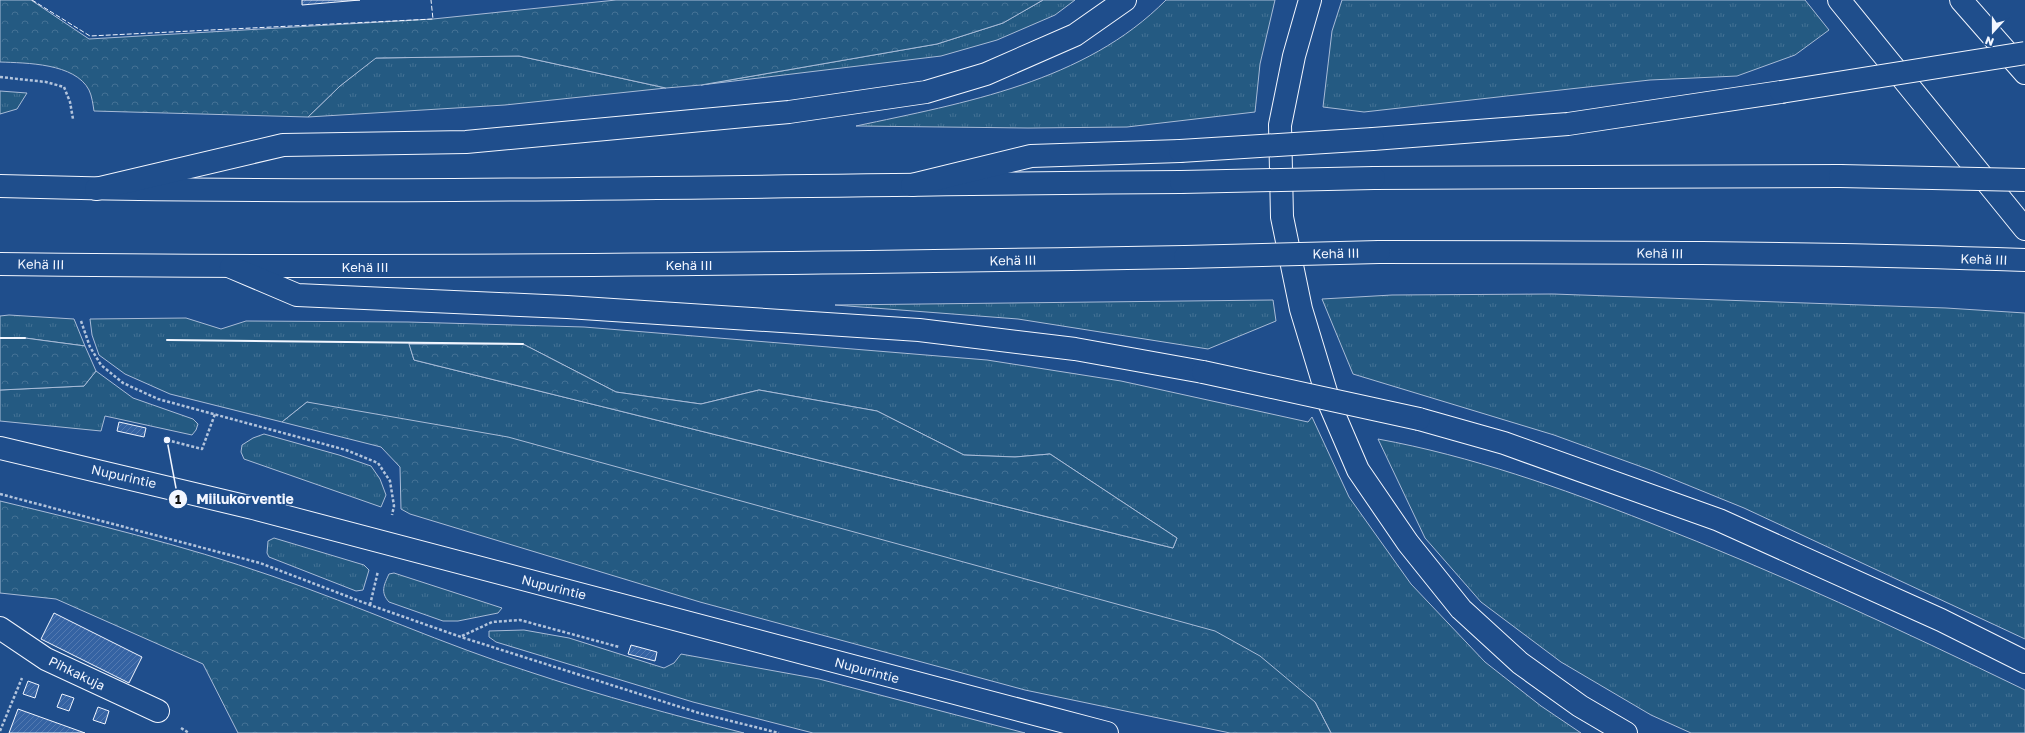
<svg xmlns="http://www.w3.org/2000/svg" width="2025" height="733" font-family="'Golos Text',sans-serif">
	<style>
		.grass { fill: url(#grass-tufts); stroke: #a8bbd7; fill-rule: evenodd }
		.forest { fill: url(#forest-crowns); stroke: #a8bbd7 }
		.building { fill: url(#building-hatch); stroke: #f2f6ff }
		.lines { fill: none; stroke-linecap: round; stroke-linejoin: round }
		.minor-casing { stroke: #f2f6ff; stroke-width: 24 }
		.secondary-casing { stroke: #f2f6ff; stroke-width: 24 }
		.trunk-casing { stroke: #f2f6ff; stroke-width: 24 }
		.motorway-casing { stroke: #f2f6ff; stroke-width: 24 }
		.path { stroke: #b3c4dc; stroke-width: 2.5; stroke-dasharray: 3 2; stroke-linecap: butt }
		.minor { stroke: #1f4e8c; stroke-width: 22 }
		.secondary { stroke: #1f4e8c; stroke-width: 22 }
		.trunk { stroke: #1f4e8c; stroke-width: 22 }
		.motorway { stroke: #1f4e8c; stroke-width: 22 }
		.trunk-bridge-casing { stroke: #f2f6ff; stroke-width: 24; stroke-linecap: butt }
		.motorway-bridge-casing { stroke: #f2f6ff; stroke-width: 24; stroke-linecap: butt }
		.trunk-bridge { stroke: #1f4e8c; stroke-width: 22 }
		.motorway-bridge { stroke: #1f4e8c; stroke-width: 22 }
		.fence { stroke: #f2f6ff; stroke-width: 1; stroke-dasharray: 5 2; stroke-linecap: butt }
		.wall { stroke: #f2f6ff; stroke-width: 2 }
		.labels { text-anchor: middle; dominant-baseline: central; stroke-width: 3; stroke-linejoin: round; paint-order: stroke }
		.street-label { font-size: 13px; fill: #f2f6ff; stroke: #1f4e8c }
		.leader { fill: none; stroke: #f2f6ff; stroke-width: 1.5 }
		.callout-dot { fill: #f2f6ff; stroke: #1f4e8c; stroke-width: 1.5 }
		.mark-label { font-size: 12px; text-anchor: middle; font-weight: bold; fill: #111 }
		.callout-label { font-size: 14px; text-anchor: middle; font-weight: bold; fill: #f2f6ff; stroke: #1f4e8c; stroke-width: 3; stroke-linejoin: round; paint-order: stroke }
	</style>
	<defs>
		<pattern id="grass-tufts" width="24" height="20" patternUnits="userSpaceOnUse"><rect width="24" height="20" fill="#245a82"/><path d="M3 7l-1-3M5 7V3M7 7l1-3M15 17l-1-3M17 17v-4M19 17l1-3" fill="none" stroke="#447295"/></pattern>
		<pattern id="forest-crowns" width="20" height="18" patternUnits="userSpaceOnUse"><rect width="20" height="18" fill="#245a82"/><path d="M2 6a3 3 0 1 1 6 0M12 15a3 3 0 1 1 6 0" fill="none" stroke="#447295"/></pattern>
		<pattern id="building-hatch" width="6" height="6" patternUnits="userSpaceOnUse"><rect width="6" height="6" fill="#3563a3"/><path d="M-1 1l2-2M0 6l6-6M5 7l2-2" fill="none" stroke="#537ab1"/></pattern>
	</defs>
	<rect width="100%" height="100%" fill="#1f4e8c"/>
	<g class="grass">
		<polygon points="1043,0 1075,0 1055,15 997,40 941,56 701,85 937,44 1003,23"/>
		<path d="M1166,0H1275L1260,64L1255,112L1127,127L1028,128L856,126C964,103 1085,82 1166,0Z"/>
		<polygon points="1342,0 1805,0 1829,30 1795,55 1737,76 1650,80 1364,112 1323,107 1332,31"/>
		<polygon points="519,56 666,88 505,105 308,117 340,86 375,58"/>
		<polygon points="0,91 27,93 17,109 0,114"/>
		<polygon points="1553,294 1946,308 2025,313 2025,639 1744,508 1653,471 1554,435 1353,374 1322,299 1392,295"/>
		<polygon points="1273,300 1276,321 1208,349 1018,319 835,305"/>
		<polygon points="9,315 74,319 85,346 25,338 0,338 0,316"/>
		<path d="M186,318L221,329L246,321L408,322L584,327L987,360L1121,381L1308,422L1312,417L1349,497L1411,584L1485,662L1541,706L1581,733H1331L1315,702L307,402L282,422L170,394L125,374L99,355L92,335L90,319ZM409,343L523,344L616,392L701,404L759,390L877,411L964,455L1015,457L1050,454L1177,538L1173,548L414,360Z"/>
		<polygon points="96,371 133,398 193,419 198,424 196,430 192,435 105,416 101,431 0,421 0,390 84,386"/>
		<polygon points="264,434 339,455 371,466 380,479 386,495 381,507 244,459 241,452 242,445 253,438"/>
		<path d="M1378,439C1471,456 1561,488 1648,522C1777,572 1901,630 2025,690V733H1691L1651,715L1561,662L1481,602L1425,538Z"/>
		<polygon points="274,538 364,565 369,570 363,590 356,591 269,557 267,553 268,541"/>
		<path d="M394,573L502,608L498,613L458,621H443L389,602C380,592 384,585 389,574Z"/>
		<polygon points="524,630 569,638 664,668 674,663 681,654 819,679 1025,733 813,733 693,702 496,642 489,637 489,631"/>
	</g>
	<g class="forest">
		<path d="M0,0H31L89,39L433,19L616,0H1043L1003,23L937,44L701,85L666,88L519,56L376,58L340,86L308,117L94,111C93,105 92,96 89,90C75,63 26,63 0,62Z"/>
		<polygon points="0,338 25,338 85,346 96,371 84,386 0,390"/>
		<polygon points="409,344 523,344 616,392 701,404 759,390 877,411 964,455 1015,457 1050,454 1177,538 1173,548 414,360"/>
		<polygon points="307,402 508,437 1215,631 1260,656 1315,702 1331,733 1230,733 1025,690 700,602 410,514 401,509 400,467 381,447 282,422"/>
		<path d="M0,501C91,523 183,545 272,576C360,606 444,645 533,673C602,696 673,715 744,733H238L203,664L56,599L0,593Z"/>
	</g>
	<g class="building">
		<polygon points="302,0 360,0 302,5"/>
		<polygon points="119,422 146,428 144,437 117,431"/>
		<polygon points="54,613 142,657 129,683 41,639"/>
		<polygon points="631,645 657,652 655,661 628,654"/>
		<polygon points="28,681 39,685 35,698 23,694"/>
		<polygon points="62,694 74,698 69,711 57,707"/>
		<polygon points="98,707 109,711 105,724 93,720"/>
		<polygon points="18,709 85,733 9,733"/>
	</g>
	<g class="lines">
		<defs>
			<polyline id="minor" points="0,628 46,659 158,711"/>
			<polyline id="secondary" points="0,448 253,508 1107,733"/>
			<g id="trunk">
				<polyline points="1374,178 1840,176"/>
				<path d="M0,186C393,197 787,184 1181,182"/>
				<path d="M1379,252C1594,252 1810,252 2025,260"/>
				<path d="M0,264C395,269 790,264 1185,257"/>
			</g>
			<g id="motorway">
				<polyline points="1310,0 1294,56 1280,125 1282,217 1301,309 1330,405 1358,470 1408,543 1461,609 1520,663 1580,706 1626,733"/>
				<polyline points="1839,0 2025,229"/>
				<polyline points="1961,0 2025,73"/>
				<polyline points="1373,139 1568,124 1781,92"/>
				<polyline points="912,185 1031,156 1180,151"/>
				<polyline points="96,189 283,145 466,142 789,112 926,92 986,74 1075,35 1125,0"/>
				<polyline points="231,267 297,295 567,307 919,330 1075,349 1203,372"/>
				<polyline points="1419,419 1504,443 1719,520 1941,620 2025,662"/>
			</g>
		</defs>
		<use href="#minor" class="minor-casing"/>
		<use href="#secondary" class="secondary-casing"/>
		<use href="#trunk" class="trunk-casing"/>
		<use href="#motorway" class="motorway-casing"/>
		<g class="path">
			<polyline points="0,77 46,82 64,87 70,102 73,119"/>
			<polyline points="81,321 90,347 101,365 123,383 158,399 346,450 378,463 390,481 394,506 392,515"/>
			<polyline points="167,440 202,449 215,414"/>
			<polyline points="0,494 260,563 370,605 461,637 699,713 779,733"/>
			<polyline points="370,605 378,571"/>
			<polyline points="462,636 492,622 520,620 619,647"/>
			<polyline points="181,728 189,733"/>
			<polyline points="0,731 22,678"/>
		</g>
		<use href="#minor" class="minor"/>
		<use href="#secondary" class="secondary"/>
		<use href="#trunk" class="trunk"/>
		<use href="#motorway" class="motorway"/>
		<defs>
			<g id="trunk-bridge">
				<polyline points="1840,176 2025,180"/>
				<polyline points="1181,182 1374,178"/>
				<polyline points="1185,257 1379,252"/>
			</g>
			<g id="motorway-bridge">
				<polyline points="1781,92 2025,53"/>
				<polyline points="1180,151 1373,139"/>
				<polyline points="1203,372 1419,419"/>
			</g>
		</defs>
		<use href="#trunk-bridge" class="trunk-bridge-casing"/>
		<use href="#motorway-bridge" class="motorway-bridge-casing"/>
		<use href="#trunk-bridge" class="trunk-bridge"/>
		<use href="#motorway-bridge" class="motorway-bridge"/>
		<polyline class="fence" points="32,0 90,36 433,19 431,0"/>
		<g class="wall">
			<polyline points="0,338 25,338"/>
			<polyline points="167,340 523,344"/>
		</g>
	</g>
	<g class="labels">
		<g class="street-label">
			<text transform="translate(1336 253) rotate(-1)">Kehä III</text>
			<text transform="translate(1660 253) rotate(1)">Kehä III</text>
			<text transform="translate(1984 259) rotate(2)">Kehä III</text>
			<text transform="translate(1013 260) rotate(-1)">Kehä III</text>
			<text transform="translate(41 264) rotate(1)">Kehä III</text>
			<text x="689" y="265">Kehä III</text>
			<text x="365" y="267">Kehä III</text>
			<text transform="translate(124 476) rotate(13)">Nupurintie</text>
			<text transform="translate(554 587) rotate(14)">Nupurintie</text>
			<text transform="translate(867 670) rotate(15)">Nupurintie</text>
			<text transform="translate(77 673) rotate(26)">Pihkakuja</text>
		</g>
	</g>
	<path class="leader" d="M167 440L178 499"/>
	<g class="callout-dot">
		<circle cx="167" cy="440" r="4"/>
		<circle cx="178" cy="499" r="10"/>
	</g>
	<g class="mark-label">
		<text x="178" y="504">1</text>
	</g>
	<g class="callout-label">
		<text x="245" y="504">Miilukorventie</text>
	</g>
	<g transform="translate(1993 32) rotate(201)" stroke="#1f4e8c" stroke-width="3" paint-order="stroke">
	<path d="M0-3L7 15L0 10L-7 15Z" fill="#f2f6ff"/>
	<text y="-6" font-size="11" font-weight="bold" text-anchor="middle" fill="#f2f6ff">N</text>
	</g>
</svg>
